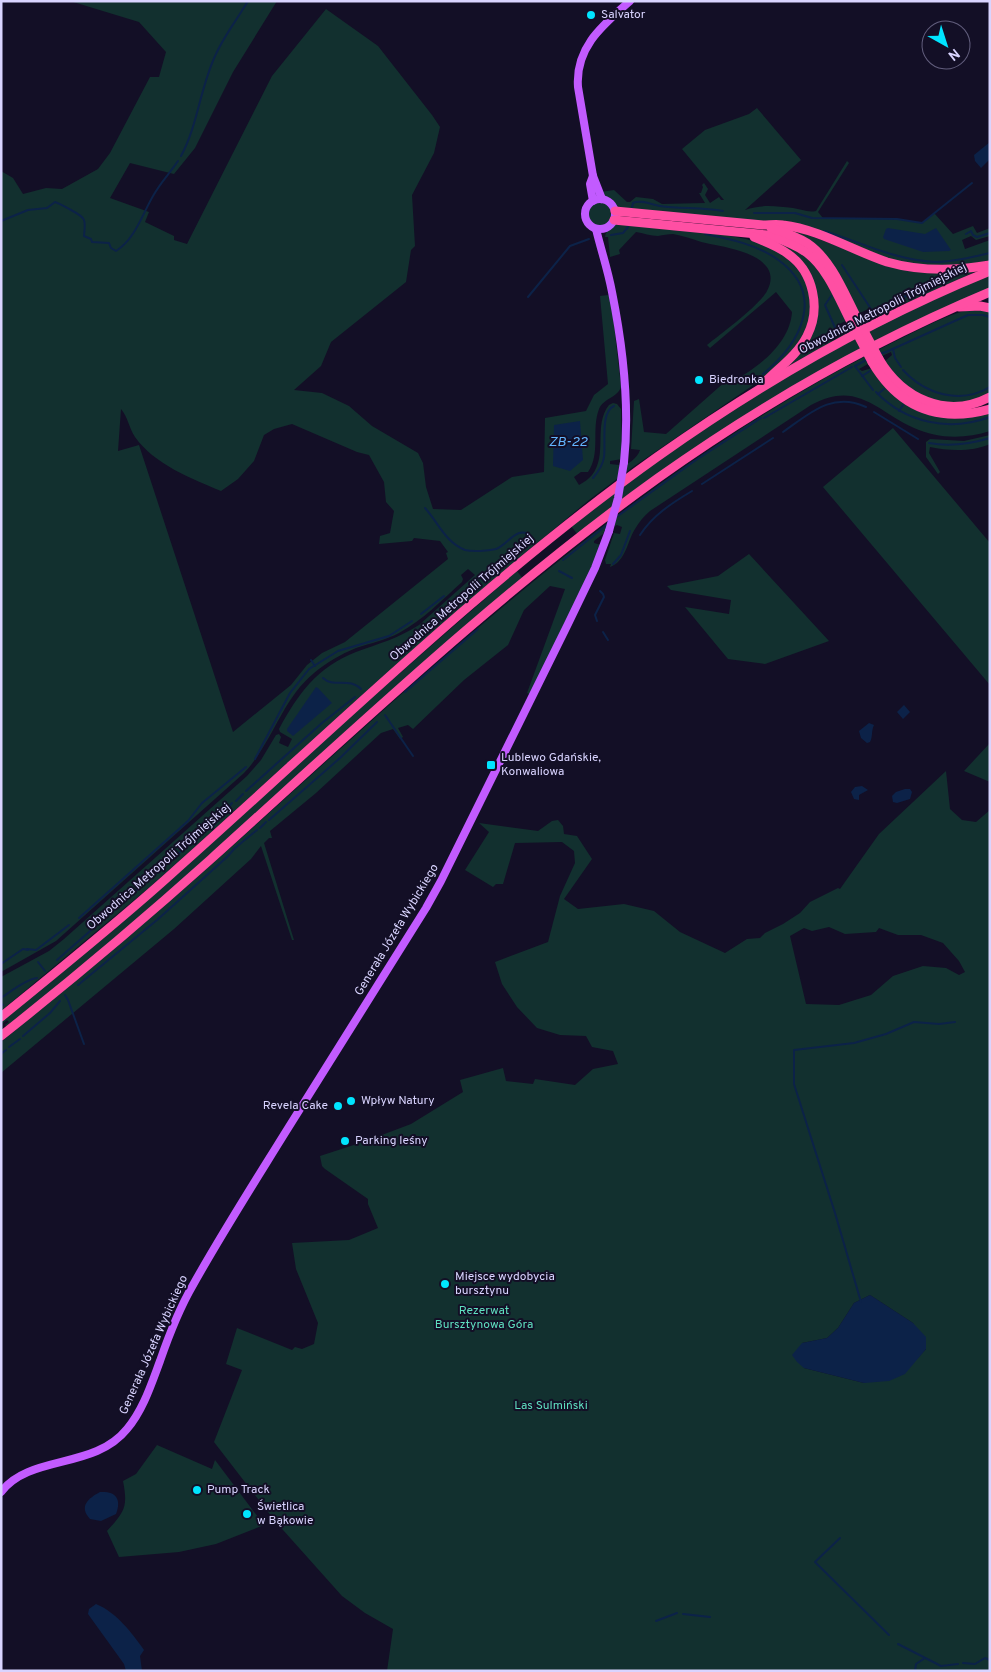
<svg xmlns="http://www.w3.org/2000/svg" width="991" height="1672" font-family="Overpass,sans-serif">
	<style>
		.green { fill: #12302f; fill-rule: evenodd }
		.water { fill: #0c2248 }
		.lines { fill: none; stroke-linecap: round; stroke-linejoin: round }
		.stream { stroke: #0c2248; stroke-width: 2 }
		.major { stroke: #c25bff; stroke-width: 8 }
		.highway { stroke: #ff4fa3; stroke-width: 9 }
		.major-bridge { stroke: #c25bff; stroke-width: 8 }
		.highway-bridge { stroke: #ff4fa3; stroke-width: 9 }
		.poi-dot { fill: #00e5ff; stroke: #130f26; stroke-width: 2 }
		.labels { text-anchor: middle; dominant-baseline: central; stroke-width: 4; stroke-linejoin: round; paint-order: stroke }
		.poi-label { font-size: 12px; fill: #d9d4ff; stroke: #130f26; text-anchor: start }
		.street-label { font-size: 12px; fill: #d9d4ff; stroke: #130f26 }
		.park-label { font-size: 12px; fill: #5fe0c0; stroke: #130f26 }
		.water-label { font-size: 14px; font-style: italic; fill: #62b6ff; stroke: #130f26 }
	</style>
	<rect width="100%" height="100%" fill="#130f26"/>
	<g class="green">
		<path d="M70,1H277L233,72L195,148L174,174L130,163L110,198L149,212L145,222L174,236V240L187,244L272,76L326,9L378,46L432,115L440,127L434,153L412,195L415,246L411,250L406,282L331,342L321,366L294,390L322,393L349,406L372,426L418,453L423,463L426,487L433,509L461,510L512,477L544,472L545,418L586,411L594,395L608,384L600,296L608,295L611,298L621,387C617,398 604,398 599,409C591,430 601,453 588,472H581L574,477L579,485C584,482 589,479 592,475C608,455 593,425 609,405L613,403L617,404L621,409L622,459L610,461V464L619,465V468C628,464 637,459 640,450L631,449L634,401L639,399L644,432L666,434L727,380L729,383C756,370 790,344 792,312L776,292L710,348L707,345C722,333 759,306 767,291C785,257 731,248 710,244C699,242 686,236 673,234C668,234 663,235 658,236C651,236 643,233 636,232L619,250L620,254L610,257L608,237H605C606,230 611,226 616,222L725,235L746,239L768,246L789,259L803,276L810,294V318L800,342L768,375L633,467L589,500L524,554L151,886L2,1010L1,977L49,951L64,939L247,776L261,760L276,735L279,734L281,737L279,743L288,747L292,739L280,732L279,729C298,694 317,667 356,652C378,644 399,638 419,625L475,575L468,569L461,575L463,579L462,582C442,600 423,620 399,633C386,640 371,643 356,648C341,654 326,663 314,673C282,699 272,744 244,773L56,941L1,972V171L13,178L23,194L46,188L62,189L98,169L110,153L150,77H159L166,52L139,22ZM121,409C128,417 129,428 135,437C154,464 192,479 221,491L238,479L254,461L264,435L274,429L292,424L357,452L369,455L384,482L386,502L394,511L390,533L380,536L379,544L412,541L414,538L440,541L448,552L446,553L448,559L345,642L322,653L307,665L291,685L233,732L139,445L118,451Z"/>
		<path d="M757,108L801,160L745,210C762,204 775,206 793,208C801,209 808,213 816,211L847,161L849,163L818,212L823,218L897,219L920,223L924,222L934,213L953,234L973,226L977,233L990,228V236L976,240L971,236L962,240L965,249L990,240V262L970,266L907,265L817,232L615,207L601,192L614,190L627,202H630L636,197L653,199L662,204L705,203L699,193H701L703,187L702,185L704,183L708,189L705,195L710,203L719,197L721,200H724L682,149L705,130L749,114Z"/>
		<circle cx="599" cy="214" r="12"/>
		<path d="M786,230L798,231L884,264L981,269L883,314L788,366L812,329L809,276L778,241C787,246 798,250 806,257C825,272 836,299 847,320L836,326L837,329L871,311L868,309L858,314Z"/>
		<polygon points="990,274 990,288 941,309 839,360 578,535 571,526 663,456 784,378 883,323"/>
		<path d="M975,309L990,311V394C963,409 929,404 904,386C897,380 890,369 884,362L892,355L891,352L882,356L865,358L868,364L859,369L862,371L872,368L905,403L990,410V431C965,439 938,439 914,428C875,410 857,380 811,405L650,511C644,516 639,522 635,529C627,542 626,561 610,567L611,564H606L605,560L614,533L620,534L622,527L617,525L605,530L603,534L594,541V543L601,545L600,550L531,695L527,693L565,589L550,586L524,610L508,645L464,680L413,729L408,725L398,728L403,737L400,739L393,729L381,733L316,793L270,831L272,838H269L264,843L294,940H292L261,846L251,859L174,929L1,1073V1042C70,986 138,930 204,871C404,694 590,511 825,378C854,362 883,347 912,333C933,323 953,312 975,309Z"/>
		<polygon points="893,428 990,543 990,685 823,487"/>
		<path d="M990,435V444C972,452 949,451 930,447L929,453L940,472L938,474L926,457V442L930,439L964,441Z"/>
		<polygon points="749,554 829,641 765,664 728,659 685,607 729,614 731,600 671,590 667,586 718,576"/>
		<polygon points="517,571 523,579 116,938 7,1027 5,1025 9,1022 7,1020 3,1023 1,1021"/>
		<polygon points="990,743 990,782 964,771"/>
		<path d="M946,771L950,809L962,820L976,822L990,810V1671H387L393,1629L365,1613L342,1596L275,1521L214,1442L242,1370L226,1364L237,1328L292,1350L295,1347L302,1349L314,1344L318,1323L296,1269L292,1243L349,1240L378,1228L368,1204V1199L325,1169L322,1166L320,1156L366,1141L411,1124L463,1092L460,1080L503,1068L506,1081L533,1084L535,1079L575,1085L593,1069L618,1064L613,1051L592,1047L586,1036L560,1035L537,1028L517,1007L502,984L495,962L548,942L560,896L575,863L574,851L562,842L515,843L503,884H496L493,887L465,870L489,832L479,823L538,831L552,821L558,820L563,826L564,834L577,836L592,859L564,899L578,909L624,904L654,911L680,932L725,953L747,939L760,938L765,933L783,924L800,913L810,902L838,888L840,889L879,834ZM829,927L845,934L876,932L879,928L898,935H921L943,943L959,961L965,972L959,975L946,968L923,966L893,976L871,995L839,1005L806,1004L790,936L804,928L812,931ZM870,1295L913,1323L926,1349L916,1360L864,1383L804,1368L802,1343L827,1338L838,1328L854,1303Z"/>
		<path d="M157,1445L212,1469L215,1460L264,1525L216,1544L179,1552L119,1557L107,1531C125,1511 128,1507 123,1481L136,1474Z"/>
	</g>
	<g class="water">
		<polygon points="990,142 990,159 981,168 975,161 974,155"/>
		<polygon points="888,228 925,234 936,228 951,250 949,251 923,252 884,239 883,237 886,229"/>
		<polygon points="580,421 583,460 570,471 553,466 554,425"/>
		<polygon points="316,687 318,688 332,703 293,736 287,731 287,729"/>
		<polygon points="904,705 910,712 903,719 897,712"/>
		<path d="M869,723L874,725C871,731 873,737 870,742L867,743L861,738L859,731Z"/>
		<polygon points="862,786 868,790 859,795 859,800 854,799 851,792 855,787"/>
		<polygon points="905,789 910,789 912,792 910,799 897,803 893,802 892,796 896,792"/>
		<polygon points="870,1295 913,1323 926,1337 926,1349 905,1374 889,1381 864,1383 804,1368 797,1362 792,1355 802,1343 827,1338 838,1328 854,1303"/>
		<path d="M100,1492C115,1491 122,1498 116,1514L101,1521L90,1519C78,1506 89,1498 100,1492Z"/>
		<path d="M96,1604C116,1612 132,1633 144,1650L140,1656L142,1671H126L124,1664L88,1614L89,1609Z"/>
	</g>
	<g class="lines">
		<g class="stream">
			<path d="M181,156C198,125 200,87 216,54C224,36 238,18 248,1"/>
			<path d="M632,207L633,203C641,199 652,205 660,206C681,209 702,207 723,211"/>
			<polyline points="754,213 795,213 812,218 897,219 922,223 972,183"/>
			<path d="M1,221L28,210L47,208L55,202C61,204 65,207 71,210C86,218 86,219 84,236L91,239L92,242L109,243L111,248L116,251C135,239 142,215 153,196C160,183 170,173 178,161"/>
			<path d="M824,231C860,242 898,261 936,262C955,262 972,257 990,253"/>
			<path d="M705,234C729,239 756,244 777,259C827,294 801,343 763,374"/>
			<polyline points="966,234 971,231 973,235 977,237 990,233"/>
			<polyline points="611,235 623,233 628,227"/>
			<polyline points="842,265 873,312"/>
			<polyline points="831,296 825,305 837,332"/>
			<polyline points="528,297 570,246 589,239"/>
			<polyline points="863,320 865,317 935,281"/>
			<polyline points="836,332 850,327"/>
			<polyline points="810,347 834,333"/>
			<polyline points="893,349 895,358 901,367"/>
			<polyline points="879,354 886,352 968,315 983,315 990,317"/>
			<polyline points="855,366 868,359"/>
			<polyline points="855,366 873,390"/>
			<path d="M903,370C925,394 960,405 990,387"/>
			<polyline points="862,376 870,371"/>
			<path d="M876,392C906,423 949,432 990,417"/>
			<polyline points="878,394 884,389"/>
			<polyline points="899,411 903,405"/>
			<polyline points="874,412 918,439"/>
			<polyline points="764,418 852,367"/>
			<path d="M783,432C809,414 832,391 866,407"/>
			<path d="M929,443C950,447 970,444 990,438"/>
			<path d="M593,478C598,472 603,465 604,457C606,444 600,412 614,406"/>
			<polyline points="702,484 773,438"/>
			<path d="M425,508C438,522 445,542 465,550C472,552 488,551 496,549C508,545 518,523 532,537"/>
			<polyline points="615,518 696,460 761,418"/>
			<path d="M640,535C653,515 672,503 692,491"/>
			<polyline points="563,560 608,524"/>
			<polyline points="613,564 621,555 630,531"/>
			<polyline points="559,571 572,578"/>
			<polyline points="421,614 444,596"/>
			<polyline points="597,621 595,615 604,597 603,594 600,591"/>
			<polyline points="603,632 608,640"/>
			<polyline points="311,660 315,666"/>
			<path d="M323,678C333,688 350,677 361,689"/>
			<polyline points="405,692 478,629"/>
			<polyline points="385,715 413,756"/>
			<polyline points="255,759 290,693 309,669 338,651 389,636 412,621"/>
			<polyline points="246,791 322,723 355,697"/>
			<polyline points="236,801 243,794"/>
			<polyline points="269,820 340,758 377,722"/>
			<polyline points="260,828 266,822"/>
			<polyline points="79,918 188,821 202,803 246,767"/>
			<polyline points="27,949 36,950 69,925"/>
			<polyline points="57,960 194,840 214,825 232,803"/>
			<polyline points="38,962 45,971"/>
			<polyline points="1,964 23,949 28,950"/>
			<polyline points="78,985 157,920 227,857 235,848 257,830"/>
			<polyline points="65,995 68,1000 84,1044"/>
			<path d="M1,998C10,992 26,979 37,978"/>
			<polyline points="1,1003 3,1005"/>
			<polyline points="23,1036 50,1013 60,1001"/>
			<polyline points="9,1047 20,1039"/>
			<polyline points="1,1054 6,1050"/>
			<polyline points="861,1302 835,1213 794,1084 794,1050 854,1043 886,1034 914,1022 939,1024 955,1022"/>
			<polyline points="840,1538 815,1562 889,1635"/>
			<polyline points="683,1614 710,1617"/>
			<polyline points="656,1621 677,1613"/>
			<polyline points="898,1644 941,1666 958,1664"/>
			<polyline points="963,1663 975,1664 985,1658 990,1660"/>
			<polyline points="915,1671 916,1664 925,1658"/>
		</g>
		<g class="major">
			<polyline points="593,176 590,184 593,201"/>
			<circle cx="600" cy="214" r="15"/>
			<path d="M602,199L593,176L578,87C575,47 603,25 630,1"/>
			<path d="M596,229C601,250 608,270 612,292C623,347 630,406 624,462"/>
			<path d="M1,1492C30,1454 94,1470 127,1429C143,1410 151,1385 160,1361C169,1335 179,1309 193,1285C222,1233 254,1183 285,1133C332,1058 379,983 426,908L441,881L568,624L595,568L609,531"/>
		</g>
		<g class="highway">
			<path d="M615,211L763,225C770,225 776,224 783,225C818,229 854,251 887,262C922,272 955,271 990,265"/>
			<path d="M614,220L768,235C782,240 795,244 807,253C828,269 839,299 851,322"/>
			<path d="M771,228C783,232 796,236 807,243C832,260 844,293 857,318"/>
			<path d="M754,237C766,242 778,246 788,254C814,272 821,309 807,336C798,354 780,367 766,381"/>
			<polyline points="959,307 980,306 990,308"/>
			<path d="M879,359C902,398 946,420 990,397"/>
			<path d="M872,362C899,408 939,423 990,409"/>
			<path d="M1,1017C61,968 121,920 178,868C335,728 486,579 657,457C761,383 872,319 990,271"/>
			<path d="M1,1036C73,979 143,920 211,859C356,728 499,592 658,478C762,404 873,341 990,292"/>
		</g>
		<polyline class="major-bridge" points="609,531 618,498 624,462"/>
		<g class="highway-bridge">
			<polyline points="857,318 879,359"/>
			<polyline points="851,322 872,362"/>
		</g>
	</g>
	<g class="poi-dot">
		<circle cx="591" cy="15" r="5"/>
		<circle cx="699" cy="380" r="5"/>
		<rect x="486" y="760" width="10" height="10" rx="2.5"/>
		<circle cx="351" cy="1101" r="5"/>
		<circle cx="338" cy="1106" r="5"/>
		<circle cx="345" cy="1141" r="5"/>
		<circle cx="445" cy="1284" r="5"/>
		<circle cx="197" cy="1490" r="5"/>
		<circle cx="247" cy="1514" r="5"/>
	</g>
	<g class="labels">
		<g class="poi-label">
			<text x="601" y="15">Salvator</text>
			<text x="709" y="380">Biedronka</text>
			<text x="501" y="758">Lublewo Gdańskie,<tspan x="501" dy="14">Konwaliowa</tspan></text>
			<text x="361" y="1101">Wpływ Natury</text>
			<text x="328" y="1106" text-anchor="end">Revela Cake</text>
			<text x="355" y="1141">Parking leśny</text>
			<text x="455" y="1277">Miejsce wydobycia<tspan x="455" dy="14">bursztynu</tspan></text>
			<text x="207" y="1490">Pump Track</text>
			<text x="257" y="1507">Świetlica<tspan x="257" dy="14">w Bąkowie</tspan></text>
		</g>
		<g class="street-label">
			<text transform="translate(883 309) rotate(-27)">Obwodnica Metropolii Trójmiejskiej</text>
			<text transform="translate(462 598) rotate(-41)">Obwodnica Metropolii Trójmiejskiej</text>
			<text transform="translate(159 867) rotate(-41)">Obwodnica Metropolii Trójmiejskiej</text>
			<text transform="translate(397 930) rotate(-59)">Generała Józefa Wybickiego</text>
			<text transform="translate(154 1345) rotate(-66)">Generała Józefa Wybickiego</text>
		</g>
		<g class="park-label">
			<text x="484" y="1311">Rezerwat<tspan x="484" dy="14">Bursztynowa Góra</tspan></text>
			<text x="551" y="1406">Las Sulmiński</text>
		</g>
		<g class="water-label">
			<text x="568" y="442">ZB-22</text>
		</g>
	</g>
	<rect width="991" height="1672" fill="none" stroke="#d9d4ff" stroke-width="5"/>
	<g transform="translate(946 45) rotate(141)"><circle r="24" fill="#130f26" stroke="#625e7d"/>
	<path d="M0-4L9 19L0 12L-9 19Z" fill="#00e5ff"/>
	<text y="-8" font-size="14" font-weight="bold" text-anchor="middle" fill="#d9d4ff">N</text>
	</g>
</svg>
